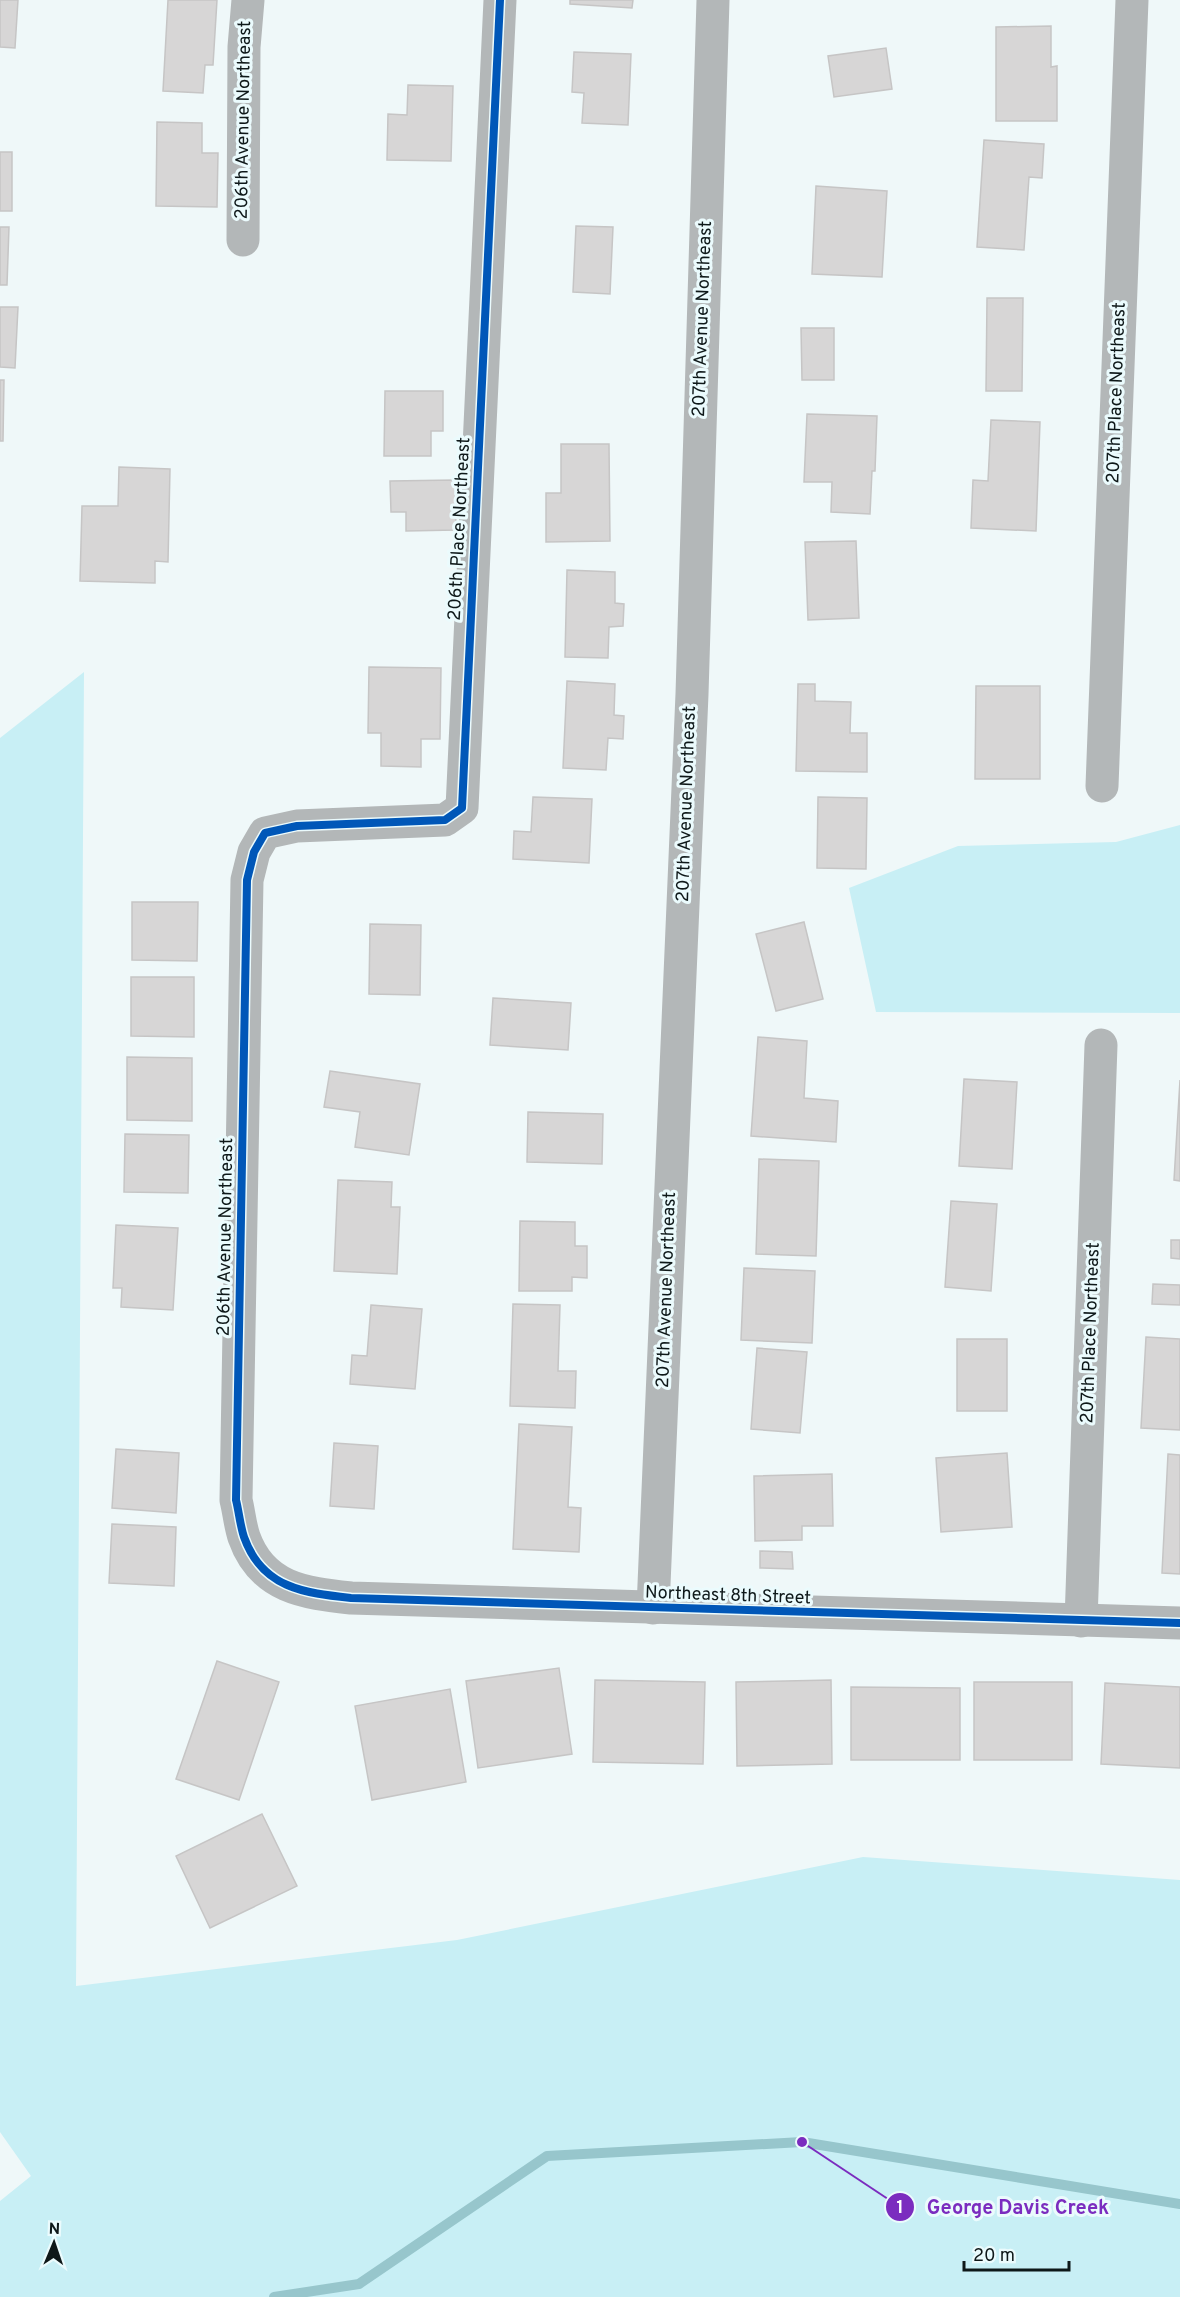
<svg xmlns="http://www.w3.org/2000/svg" width="1180" height="2297" font-family="Overpass,sans-serif">
	<style>
		.green { fill: #c8eff5 }
		.lines { fill: none; stroke-linecap: round; stroke-linejoin: round }
		.stream { stroke: #97c6cc; stroke-width: 10 }
		.building { fill: #d7d6d6; stroke: #c6c5c5; stroke-width: 1.5 }
		.street { stroke: #b3b7b8; stroke-width: 33 }
		.cycleway-casing { stroke: #ebfbfd; stroke-width: 11 }
		.cycleway { stroke: #0057b8; stroke-width: 8 }
		.labels { text-anchor: middle; dominant-baseline: central; stroke-width: 6; stroke-linejoin: round; paint-order: stroke }
		.street-label { font-size: 18px; fill: #0e1819; stroke: #ebfbfd }
		.leader { fill: none; stroke: #7b2cbf; stroke-width: 2 }
		.callout-dot { fill: #7b2cbf; stroke: #ebfbfd; stroke-width: 2 }
		.mark-label { font-size: 18px; text-anchor: middle; font-weight: bold; fill: #fff }
		.callout-label { font-size: 20px; text-anchor: middle; font-weight: bold; fill: #7b2cbf; stroke: #ebfbfd; stroke-width: 6; stroke-linejoin: round; paint-order: stroke }
	</style>
	<rect width="100%" height="100%" fill="#eff8f9"/>
	<g class="green">
		<polygon points="84,672 76,1986 457,1940 863,1857 1180,1880 1180,2297 0,2297 0,2201 31,2176 0,2132 0,738"/>
		<polygon points="1180,825 1180,1013 876,1012 849,888 958,846 1116,842"/>
	</g>
	<g class="lines">
		<polyline class="stream" points="274,2297 359,2284 547,2156 802,2142 1180,2204"/>
	</g>
	<g class="building">
		<polygon points="0,0 18,0 15,48 0,47"/>
		<polygon points="168,0 217,0 213,65 205,65 203,93 163,91"/>
		<polygon points="570,0 633,0 632,8 570,4"/>
		<polygon points="1051,26 1051,67 1057,66 1057,121 996,121 996,27"/>
		<polygon points="886,48 892,89 834,97 828,56"/>
		<polygon points="574,52 631,54 628,125 582,123 584,93 572,92"/>
		<polygon points="408,85 453,86 451,161 387,160 388,114 407,115"/>
		<polygon points="157,122 202,123 202,153 218,153 217,207 156,206"/>
		<polygon points="984,140 1044,144 1042,178 1029,177 1024,250 977,247"/>
		<rect x="0" y="152" width="12" height="59"/>
		<polygon points="816,186 887,191 882,277 812,274"/>
		<polygon points="576,226 613,227 610,294 573,292"/>
		<polygon points="0,227 9,227 7,285 0,285"/>
		<polygon points="987,298 1023,298 1022,391 986,391"/>
		<polygon points="0,307 18,307 15,368 0,367"/>
		<polygon points="801,328 834,328 834,380 802,380"/>
		<polygon points="0,380 4,380 3,441 0,441"/>
		<polygon points="385,391 443,391 443,431 431,431 431,456 384,456"/>
		<polygon points="807,414 877,416 875,471 872,471 870,514 831,512 832,482 804,482"/>
		<polygon points="991,420 1040,422 1036,531 971,528 973,480 988,481"/>
		<polygon points="561,444 609,444 610,541 546,542 546,493 561,493"/>
		<polygon points="119,467 170,469 168,562 155,561 155,583 80,581 82,506 118,506"/>
		<polygon points="455,480 456,530 406,531 406,512 391,512 390,481"/>
		<polygon points="856,541 859,618 808,620 805,542"/>
		<polygon points="567,570 615,572 615,603 624,604 623,626 609,627 608,658 565,657"/>
		<polygon points="369,667 441,668 440,739 421,739 421,767 381,766 381,733 368,733"/>
		<polygon points="567,681 615,684 614,715 624,716 623,739 608,738 606,770 563,768"/>
		<polygon points="798,684 815,684 815,701 851,702 850,733 867,733 867,772 796,771"/>
		<polygon points="976,686 1040,686 1040,779 975,779"/>
		<polygon points="533,797 592,799 589,863 513,859 514,831 531,832"/>
		<polygon points="818,797 867,798 866,869 817,868"/>
		<polygon points="132,902 198,902 197,961 132,960"/>
		<polygon points="804,922 823,999 776,1011 756,934"/>
		<polygon points="370,924 421,925 420,995 369,994"/>
		<polygon points="131,977 194,977 194,1037 131,1036"/>
		<polygon points="493,998 571,1003 568,1050 490,1045"/>
		<polygon points="758,1037 807,1041 804,1098 838,1101 836,1142 751,1136"/>
		<polygon points="127,1057 192,1058 192,1121 127,1120"/>
		<polygon points="330,1071 420,1084 409,1155 355,1147 360,1112 324,1107"/>
		<polygon points="964,1079 1017,1082 1012,1169 959,1166"/>
		<polygon points="1180,1080 1180,1181 1174,1180"/>
		<polygon points="528,1112 603,1114 602,1164 527,1162"/>
		<polygon points="125,1134 189,1135 188,1193 124,1192"/>
		<polygon points="759,1159 819,1161 816,1256 756,1254"/>
		<polygon points="338,1180 392,1182 391,1207 400,1207 397,1274 334,1271"/>
		<polygon points="951,1201 997,1204 991,1291 945,1287"/>
		<polygon points="520,1221 575,1222 575,1246 587,1246 587,1278 572,1277 572,1291 519,1291"/>
		<polygon points="116,1225 178,1228 173,1310 121,1307 122,1288 113,1288"/>
		<polygon points="1171,1240 1180,1240 1180,1259 1171,1258"/>
		<polygon points="744,1268 815,1271 812,1343 741,1340"/>
		<polygon points="1153,1284 1180,1285 1180,1305 1152,1304"/>
		<polygon points="513,1304 560,1305 558,1371 576,1371 575,1408 510,1406"/>
		<polygon points="371,1305 422,1309 415,1389 350,1384 352,1355 367,1356"/>
		<polygon points="1146,1337 1180,1339 1180,1430 1141,1428"/>
		<rect x="957" y="1339" width="50" height="72"/>
		<polygon points="757,1348 807,1352 800,1433 751,1429"/>
		<polygon points="519,1424 572,1427 568,1507 581,1508 579,1552 513,1549"/>
		<polygon points="334,1443 378,1446 374,1509 330,1506"/>
		<polygon points="116,1449 179,1453 176,1513 112,1508"/>
		<polygon points="1007,1453 1012,1527 941,1532 936,1458"/>
		<polygon points="1168,1454 1180,1455 1180,1574 1162,1573"/>
		<polygon points="832,1474 833,1526 802,1526 802,1540 755,1541 754,1476"/>
		<polygon points="112,1524 176,1527 174,1586 109,1583"/>
		<polygon points="760,1551 792,1552 793,1569 760,1568"/>
		<polygon points="217,1661 279,1682 239,1800 176,1779"/>
		<polygon points="559,1668 572,1754 478,1768 466,1681"/>
		<polygon points="595,1680 705,1682 703,1764 593,1762"/>
		<polygon points="831,1680 832,1764 737,1766 736,1682"/>
		<rect x="974" y="1682" width="98" height="78"/>
		<polygon points="1105,1683 1180,1687 1180,1768 1101,1764"/>
		<polygon points="851,1687 960,1688 960,1760 851,1760"/>
		<polygon points="450,1689 466,1782 372,1800 355,1706"/>
		<polygon points="262,1814 297,1886 210,1928 176,1856"/>
	</g>
	<g class="lines">
		<g class="street">
			<path d="M500,0L462,808L445,820L297,826L265,833L254,852L247,880L236,1500C239,1512 240,1525 244,1537C262,1588 304,1593 351,1598L1180,1623"/>
			<polyline points="243,240 244,47 248,0"/>
			<polyline points="1102,786 1132,0"/>
			<polyline points="653,1608 692,694 713,0"/>
			<polyline points="1081,1621 1101,1045"/>
		</g>
		<defs>
			<path id="cycleway" d="M500,0L462,808L445,820L297,826L265,833L254,852L247,880L236,1500C239,1512 240,1525 244,1537C262,1588 304,1593 351,1598L1180,1623"/>
		</defs>
		<use href="#cycleway" class="cycleway-casing"/>
		<use href="#cycleway" class="cycleway"/>
	</g>
	<g class="labels">
		<g class="street-label">
			<text transform="translate(244 120) rotate(-89)">206th Avenue Northeast</text>
			<text transform="translate(703 319) rotate(-88)">207th Avenue Northeast</text>
			<text transform="translate(1117 393) rotate(-88)">207th Place Northeast</text>
			<text transform="translate(460 529) rotate(-87)">206th Place Northeast</text>
			<text transform="translate(687 804) rotate(-88)">207th Avenue Northeast</text>
			<text transform="translate(226 1237) rotate(-89)">206th Avenue Northeast</text>
			<text transform="translate(667 1290) rotate(-88)">207th Avenue Northeast</text>
			<text transform="translate(1091 1333) rotate(-88)">207th Place Northeast</text>
			<text transform="translate(728 1596) rotate(2)">Northeast 8th Street</text>
		</g>
	</g>
	<path class="leader" d="M802 2142L900 2207"/>
	<g class="callout-dot">
		<circle cx="802" cy="2142" r="6"/>
		<circle cx="900" cy="2207" r="15"/>
	</g>
	<g class="mark-label">
		<text x="900" y="2213">1</text>
	</g>
	<g class="callout-label">
		<text x="1018" y="2214">George Davis Creek</text>
	</g>
	<g transform="translate(54 2243) rotate(2)" stroke="#ebfbfd" stroke-width="4.5" paint-order="stroke">
	<path d="M0-4.5L10 22L0 15L-10 22Z" fill="#0e1819"/>
	<text y="-9" font-size="16" font-weight="bold" text-anchor="middle" fill="#0e1819">N</text>
	</g>
	<path d="M964 2261v9h105v-9" fill="none" stroke="#0e1819" stroke-width="3"/>
	<text x="973" y="2261" font-size="18" fill="#0e1819" stroke="#ebfbfd" stroke-width="4.5" paint-order="stroke">20 m</text>
</svg>
